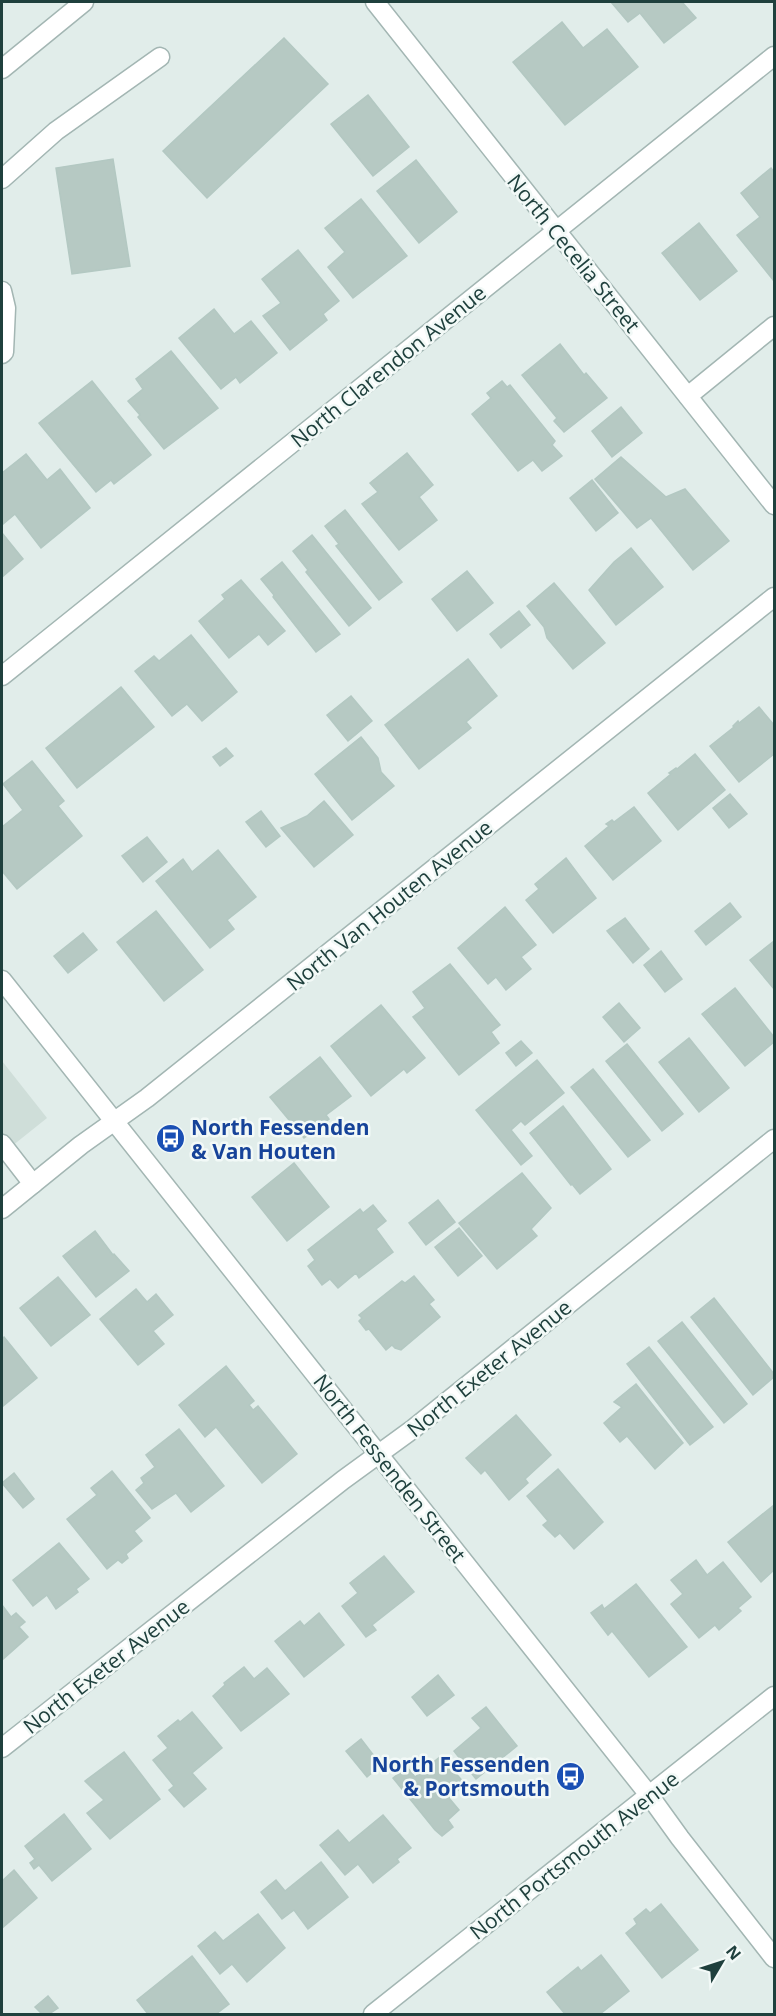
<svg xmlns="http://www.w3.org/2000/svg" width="776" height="2016" font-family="'Open Sans',sans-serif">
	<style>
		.built { fill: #cfded9 }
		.building { fill: #b6c9c3; stroke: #b3c8c2; stroke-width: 1.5 }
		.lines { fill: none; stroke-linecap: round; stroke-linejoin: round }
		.service-casing { stroke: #a3b6b3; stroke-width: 21 }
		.minor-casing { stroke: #a3b6b3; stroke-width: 21 }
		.tertiary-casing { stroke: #a3b6b3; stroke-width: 21 }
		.service { stroke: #fff; stroke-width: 18 }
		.minor { stroke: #fff; stroke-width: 18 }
		.tertiary { stroke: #fff; stroke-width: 18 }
		.labels { text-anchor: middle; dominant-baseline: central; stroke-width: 5; stroke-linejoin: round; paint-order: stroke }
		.street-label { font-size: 21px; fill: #1f403d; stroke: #f2f9f7 }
		.transit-label { font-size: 21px; font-weight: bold; fill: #164399; stroke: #f2f9f7; text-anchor: start }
	</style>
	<rect width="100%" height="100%" fill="#e1edea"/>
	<polygon class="built" points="2,1061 47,1118 2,1154"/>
	<g class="building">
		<polygon points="611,2 682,2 696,18 664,43 640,13 628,22"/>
		<polygon points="562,22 583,48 607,29 638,67 565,125 513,62"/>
		<polygon points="284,38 328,84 207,198 163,151"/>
		<polygon points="368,95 409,147 373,176 331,124"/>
		<polygon points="113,159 130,266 72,274 56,168"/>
		<polygon points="416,160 457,212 419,243 377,191"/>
		<polygon points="771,168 774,172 774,281 737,235 760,217 741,193"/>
		<polygon points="361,199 407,256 353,298 328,267 345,252 325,228"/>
		<polygon points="699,223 737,271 700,300 662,253"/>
		<polygon points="298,250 339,301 323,314 327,320 290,350 263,316 281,303 262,279"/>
		<polygon points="214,309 234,334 251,321 277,353 240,383 236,377 221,389 179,338"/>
		<polygon points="560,344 584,375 586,373 607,398 564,432 554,421 557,418 522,375"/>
		<polygon points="171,351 218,408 164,449 138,417 140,415 128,401 143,389 136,379"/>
		<polygon points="92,381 151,455 114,484 111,480 96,492 39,423"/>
		<polygon points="502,381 507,387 510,385 555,441 552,445 562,456 542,471 533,460 518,471 472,414 491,398 487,393"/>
		<polygon points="621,407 642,433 612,457 592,431"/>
		<polygon points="407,453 433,485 419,497 437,520 399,550 362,504 378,492 370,483"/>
		<polygon points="26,454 47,480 60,469 90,508 41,548 15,514 2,525 2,473"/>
		<polygon points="621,457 666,497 685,489 729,541 693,570 651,518 637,528 595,479"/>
		<polygon points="592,480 618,513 596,531 570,498"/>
		<polygon points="345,510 402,582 379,600 336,546 339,544 325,526"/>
		<polygon points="2,533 23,559 2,577"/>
		<polygon points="312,535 371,608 349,626 306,572 308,570 293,551"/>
		<polygon points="631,548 663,587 616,625 589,590 614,562"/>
		<polygon points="282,562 340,634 316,652 273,597 274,595 261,579"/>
		<polygon points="467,571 493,603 457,631 432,599"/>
		<polygon points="241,580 285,631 268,645 259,634 229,658 199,621 225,599 222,595"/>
		<polygon points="554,583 605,643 573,669 547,638 544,627 527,606"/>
		<polygon points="519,611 530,625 501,648 490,634"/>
		<polygon points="191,635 237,692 202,721 187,704 172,716 135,671 154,656 159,661"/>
		<polygon points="468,659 497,696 466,722 471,728 419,769 385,725"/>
		<polygon points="121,687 154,727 77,788 46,748"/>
		<polygon points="351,696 372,721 348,741 327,715"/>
		<polygon points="759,707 774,725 774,754 739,782 710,746 734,727 733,726 738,721 739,723"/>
		<polygon points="361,737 378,758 381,772 394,786 352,820 315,774"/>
		<polygon points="226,748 233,756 220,766 213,757"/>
		<polygon points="695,754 725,790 678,830 648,793 671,774 669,773 676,768 677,769"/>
		<polygon points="32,761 64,801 58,806 82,836 17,889 2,871 2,827 23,810 3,784"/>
		<polygon points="730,794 747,814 729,828 713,808"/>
		<polygon points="324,801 353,835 314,867 281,828 307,816"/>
		<polygon points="634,807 661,841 613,880 585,846 609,826 606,824 612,820 614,822"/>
		<polygon points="261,811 280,836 266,847 246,822"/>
		<polygon points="147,837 167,862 143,882 122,856"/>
		<polygon points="218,850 256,897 227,920 234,929 210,948 156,881 183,859 192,872"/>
		<polygon points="566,858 596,898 553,933 526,900 539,889 535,884"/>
		<polygon points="730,903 741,917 706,945 695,931"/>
		<polygon points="505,907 536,945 521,957 531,969 506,990 496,977 488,984 458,948"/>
		<polygon points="156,911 203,970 164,1001 117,942"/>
		<polygon points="625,918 649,949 633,963 607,931"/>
		<polygon points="83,933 97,950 68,973 54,956"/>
		<polygon points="774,941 774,989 750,960"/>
		<polygon points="661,951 682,979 665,992 644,965"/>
		<polygon points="450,964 500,1025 491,1032 499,1043 459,1075 413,1017 425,1008 413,992"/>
		<polygon points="735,988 774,1037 774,1042 745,1066 702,1014"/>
		<polygon points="619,1003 640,1028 624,1042 603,1017"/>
		<polygon points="381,1005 425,1058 407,1073 404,1069 371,1096 331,1046"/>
		<polygon points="689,1038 729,1088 699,1112 659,1062"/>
		<polygon points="521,1041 532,1053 516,1066 506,1053"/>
		<polygon points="627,1044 683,1114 662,1131 606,1061"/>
		<polygon points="320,1057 351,1096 326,1115 329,1119 304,1138 270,1097"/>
		<polygon points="537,1060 564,1093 525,1125 521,1121 511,1130 532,1156 521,1165 476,1110"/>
		<polygon points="593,1069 650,1140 628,1157 571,1087"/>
		<polygon points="563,1106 611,1169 580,1194 572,1184 571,1185 530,1133"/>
		<polygon points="294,1163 329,1207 287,1241 252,1197"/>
		<polygon points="522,1173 551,1208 531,1229 537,1236 497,1269 459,1223"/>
		<polygon points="438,1200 455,1222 426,1245 409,1223"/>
		<polygon points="373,1205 386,1221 376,1229 393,1252 359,1278 356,1273 338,1288 330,1279 322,1285 308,1266 315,1260 308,1250 360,1209 363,1213"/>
		<polygon points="459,1228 482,1256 458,1276 435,1247"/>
		<polygon points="95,1231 113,1255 114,1254 129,1271 96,1297 63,1256"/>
		<polygon points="414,1276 434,1300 429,1304 440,1317 401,1350 395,1348 392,1345 386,1350 369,1329 366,1330 359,1321 362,1318 359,1315 402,1281 405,1283"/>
		<polygon points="58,1277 90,1315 51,1346 20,1308"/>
		<polygon points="136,1289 147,1302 156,1294 173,1315 153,1331 164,1344 138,1365 100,1319"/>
		<polygon points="714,1298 774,1374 774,1377 753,1395 691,1317"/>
		<polygon points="682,1322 747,1404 724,1423 658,1341"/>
		<polygon points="4,1337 37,1378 2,1407 2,1339"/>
		<polygon points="649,1347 713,1427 690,1445 627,1364"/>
		<polygon points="226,1366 254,1401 249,1405 253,1410 258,1406 297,1454 262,1483 216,1427 205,1437 179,1405"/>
		<polygon points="636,1384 683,1443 655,1469 627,1436 620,1442 604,1423 622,1407 614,1402"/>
		<polygon points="516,1415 551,1455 525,1479 528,1483 509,1500 485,1470 481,1474 466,1458"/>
		<polygon points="179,1429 224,1486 191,1512 176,1493 152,1509 136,1490 144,1483 141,1478 155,1467 146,1455"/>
		<polygon points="558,1469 603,1522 574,1549 560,1533 555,1537 543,1525 548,1521 527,1496"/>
		<polygon points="112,1471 150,1518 134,1531 142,1541 126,1554 128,1558 122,1563 118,1560 107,1569 67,1519 97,1495 91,1488"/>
		<polygon points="14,1473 34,1499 23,1508 2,1483"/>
		<polygon points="774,1505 774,1570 761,1582 728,1542"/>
		<polygon points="59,1543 89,1579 76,1589 78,1592 56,1609 47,1595 33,1606 13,1580"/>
		<polygon points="384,1556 414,1592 372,1625 376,1630 366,1637 342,1606 358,1593 350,1583"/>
		<polygon points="696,1560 707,1575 723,1562 751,1597 738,1608 741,1611 719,1630 715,1625 699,1638 671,1604 683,1594 671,1580"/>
		<polygon points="636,1584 687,1647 649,1677 612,1631 608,1635 591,1613 602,1605 604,1609"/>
		<polygon points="2,1605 11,1617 16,1613 25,1622 19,1627 28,1637 2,1660"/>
		<polygon points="319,1613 344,1645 304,1677 275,1641 300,1621 304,1626"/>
		<polygon points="244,1667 254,1679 267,1668 289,1694 241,1731 213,1696 225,1685 224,1683"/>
		<polygon points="438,1675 454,1695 427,1716 412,1697"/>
		<polygon points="486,1707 517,1746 476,1779 454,1751 481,1728 472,1718"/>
		<polygon points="192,1712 222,1748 192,1773 206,1789 184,1807 169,1790 174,1786 153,1760 168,1748 158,1736 178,1720 180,1722"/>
		<polygon points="361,1739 381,1765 367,1777 346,1751"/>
		<polygon points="124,1752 160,1799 110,1839 87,1813 104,1800 85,1781"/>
		<polygon points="441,1756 465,1784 449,1798 459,1810 448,1820 453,1827 442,1836 435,1830 393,1778 407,1767 415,1777"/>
		<polygon points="64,1814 91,1849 52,1881 39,1865 34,1869 30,1863 35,1859 25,1846"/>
		<polygon points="383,1815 411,1848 397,1859 399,1862 373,1883 358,1864 345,1875 320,1845 338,1830 349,1843"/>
		<polygon points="321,1862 348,1897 308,1929 294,1910 282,1919 261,1892 276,1880 285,1891"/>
		<polygon points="14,1870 37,1898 2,1928 2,1881"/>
		<polygon points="661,1904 698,1950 662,1978 626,1933 637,1924 634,1919 646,1909 650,1913"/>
		<polygon points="258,1914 285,1948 247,1982 232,1964 220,1974 198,1946 215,1932 223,1941"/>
		<polygon points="601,1955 629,1991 600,2014 565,2014 547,1992 578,1967 581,1971"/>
		<polygon points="192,1956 229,2004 216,2014 148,2014 137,2000"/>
		<polygon points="48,1996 58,2008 49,2014 42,2014 35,2007"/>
	</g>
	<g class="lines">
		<defs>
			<g id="service">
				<polyline points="2,179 56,131 160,57"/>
				<polyline points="2,291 6,308 4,352 2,354"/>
				<polyline points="688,396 774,326"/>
				<polyline points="2,1144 33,1184"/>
			</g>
			<g id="minor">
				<polyline points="375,2 774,505"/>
				<polyline points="2,69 84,2"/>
				<polyline points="2,676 774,56"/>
				<polyline points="2,1209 81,1145 147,1098 774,597"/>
				<polyline points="2,1748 343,1480 413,1429 774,1139"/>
				<polyline points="649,1795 680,1838 774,1958"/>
			</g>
			<g id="tertiary">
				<polyline points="2,980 649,1795"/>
				<polyline points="373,2014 774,1696"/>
			</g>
		</defs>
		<use href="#service" class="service-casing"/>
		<use href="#minor" class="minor-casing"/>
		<use href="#tertiary" class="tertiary-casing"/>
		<use href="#service" class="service"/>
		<use href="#minor" class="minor"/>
		<use href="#tertiary" class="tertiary"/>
	</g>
	<defs>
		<symbol id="bus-disc" viewBox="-11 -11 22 22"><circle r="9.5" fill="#1a4fb4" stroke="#f2f9f7"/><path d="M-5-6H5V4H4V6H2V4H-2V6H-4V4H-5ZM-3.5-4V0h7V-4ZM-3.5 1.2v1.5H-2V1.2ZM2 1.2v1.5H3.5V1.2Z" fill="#fff"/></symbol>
	</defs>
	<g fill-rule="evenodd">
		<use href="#bus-disc" x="154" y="1122" width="33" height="33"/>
		<use href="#bus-disc" x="554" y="1760" width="33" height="33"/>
	</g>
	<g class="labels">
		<g class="street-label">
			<text transform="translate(574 253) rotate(51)">North Cecelia Street</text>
			<text transform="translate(388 366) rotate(-39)">North Clarendon Avenue</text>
			<text transform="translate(389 905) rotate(-39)">North Van Houten Avenue</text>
			<text transform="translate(489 1368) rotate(-39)">North Exeter Avenue</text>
			<text transform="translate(390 1468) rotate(52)">North Fessenden Street</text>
			<text transform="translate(106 1666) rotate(-38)">North Exeter Avenue</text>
			<text transform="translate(574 1855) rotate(-38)">North Portsmouth Avenue</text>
		</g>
		<g class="transit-label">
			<text x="191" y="1127">North Fessenden<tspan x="191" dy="24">&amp; Van Houten</tspan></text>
			<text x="550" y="1764" text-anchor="end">North Fessenden<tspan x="550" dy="24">&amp; Portsmouth</tspan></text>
		</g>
	</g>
	<rect width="776" height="2016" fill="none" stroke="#1f403d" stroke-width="6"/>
	<g transform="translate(722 1962) rotate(51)" stroke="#f2f9f7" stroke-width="4.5" paint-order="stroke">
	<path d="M0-4.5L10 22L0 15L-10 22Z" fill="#1f403d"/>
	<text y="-9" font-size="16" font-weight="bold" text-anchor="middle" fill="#1f403d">N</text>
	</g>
</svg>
